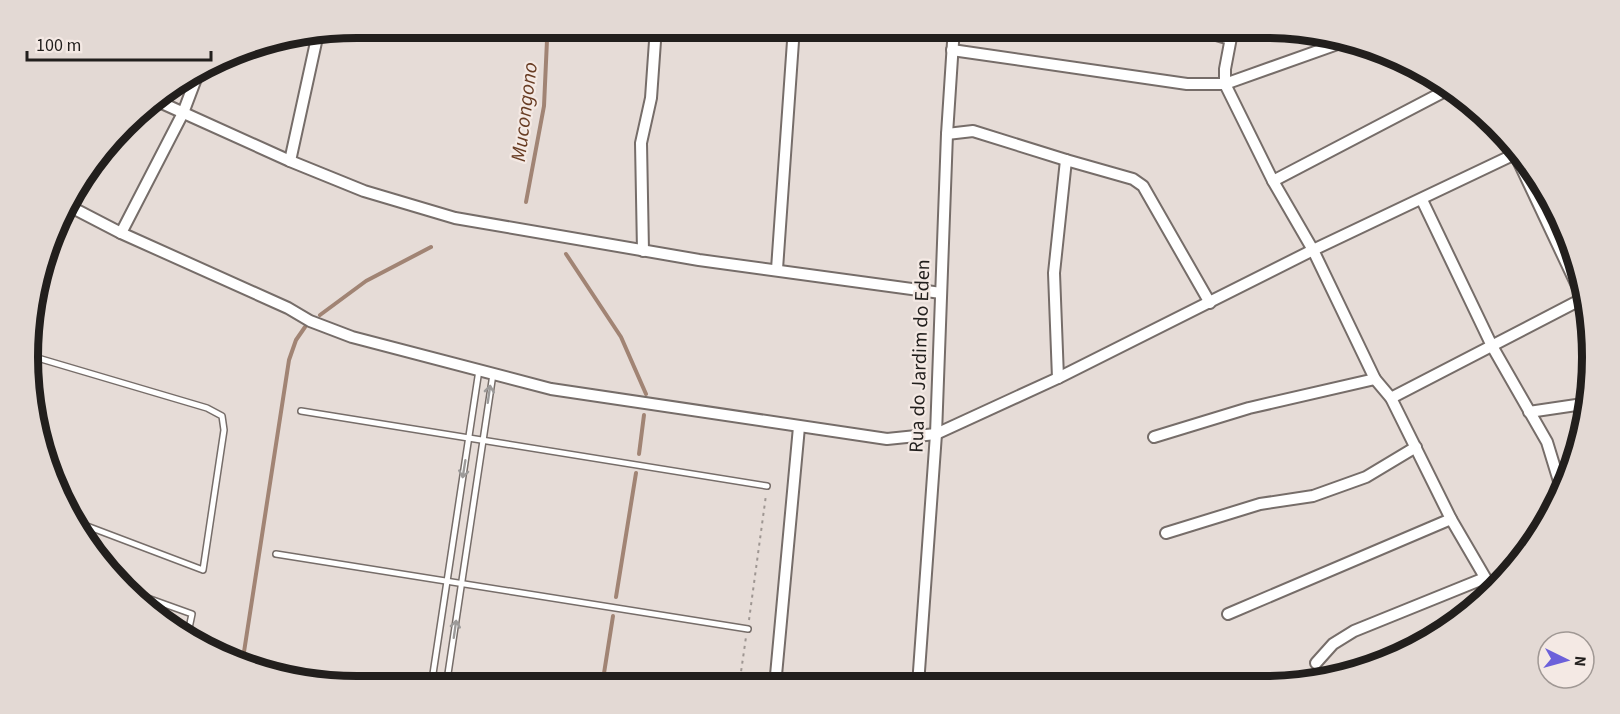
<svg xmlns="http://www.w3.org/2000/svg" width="1620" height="714" font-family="'Source Sans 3',sans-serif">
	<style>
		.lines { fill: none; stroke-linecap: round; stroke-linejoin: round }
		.stream { stroke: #a18474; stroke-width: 4 }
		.lane-casing { stroke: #766d69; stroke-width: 8 }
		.street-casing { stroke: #766d69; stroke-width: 14 }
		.path { stroke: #9e9692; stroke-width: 2; stroke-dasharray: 3 4.5; stroke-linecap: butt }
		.lane { stroke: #fff; stroke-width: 5 }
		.street { stroke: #fff; stroke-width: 10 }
		.oneway { stroke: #9c9a99 }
		.labels { text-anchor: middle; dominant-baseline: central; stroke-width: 4.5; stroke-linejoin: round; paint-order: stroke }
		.street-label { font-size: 20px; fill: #221f1d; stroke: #f4e9e4 }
		.water-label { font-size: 21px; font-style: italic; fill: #683c23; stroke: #f4e9e4 }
		.rim { fill: none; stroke: #221f1d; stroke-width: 8 }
	</style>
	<rect width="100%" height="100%" fill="#e6dcd7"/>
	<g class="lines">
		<g class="stream">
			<polyline points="526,202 544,106 547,40 552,27"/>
			<polyline points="566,254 621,337 646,394"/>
			<polyline points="320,315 366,281 431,247"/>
			<polyline points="639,454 644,415"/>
			<polyline points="616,597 636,473"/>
			<polyline points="242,665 289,360 296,340 305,327"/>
			<polyline points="602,686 613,616"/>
		</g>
		<defs>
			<g id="lane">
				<polyline points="31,356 207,408 222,416 224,430 203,570 71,520"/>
				<polyline points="301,411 767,486"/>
				<polyline points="276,554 748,629"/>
				<polyline points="128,591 192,614 188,633"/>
				<polyline points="431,687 479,370"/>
				<polyline points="446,687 493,374"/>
			</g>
			<g id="street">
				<polyline points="1189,27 1230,39"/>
				<polyline points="1233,27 1225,69 1225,84 1273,181 1313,250 1375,379 1391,398 1451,519 1493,591"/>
				<polyline points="952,50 1187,84 1225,84 1346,41"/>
				<polyline points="155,100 290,161 364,191 455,218 699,260 941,293"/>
				<polyline points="947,134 973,131 1066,160"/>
				<polyline points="1515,154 1581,294"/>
				<polyline points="290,161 318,33"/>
				<polyline points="1273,181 1447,90"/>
				<polyline points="1422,200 1492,346 1547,442 1562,491"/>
				<polyline points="67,205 121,233 288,308 310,321 352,337 551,389 887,439 936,434 1058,378 1313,250 1515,154"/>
				<polyline points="121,233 183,113 197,76"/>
				<polyline points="643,251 641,143 651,98 656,27"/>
				<polyline points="777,269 794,27"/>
				<polyline points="1058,378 1054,273 1066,160 1133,179 1143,186 1210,303"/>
				<polyline points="1391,398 1582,299"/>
				<polyline points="1529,412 1583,404"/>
				<polyline points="1154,437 1249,408 1375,379"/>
				<polyline points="1166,533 1260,504 1313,496 1366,477 1416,447"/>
				<polyline points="1228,614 1451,519"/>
				<polyline points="1316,663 1333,644 1354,631 1485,578"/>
				<polyline points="918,685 936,434 947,134 954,27"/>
				<polyline points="775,686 799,427"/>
			</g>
		</defs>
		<use href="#lane" class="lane-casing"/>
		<use href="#street" class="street-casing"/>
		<g class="path">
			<polyline points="749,620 766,495"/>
			<polyline points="739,686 746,637"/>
		</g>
		<use href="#lane" class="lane"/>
		<use href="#street" class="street"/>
	</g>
	<defs><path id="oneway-shaft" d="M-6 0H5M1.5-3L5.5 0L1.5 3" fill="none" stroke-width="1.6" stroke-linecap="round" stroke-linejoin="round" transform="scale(1.5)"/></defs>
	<g class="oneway">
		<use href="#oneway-shaft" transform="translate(489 394) rotate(-82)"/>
		<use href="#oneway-shaft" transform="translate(464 469) rotate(99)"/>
		<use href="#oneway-shaft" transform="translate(455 629) rotate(-82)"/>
	</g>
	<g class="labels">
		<g class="street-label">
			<text transform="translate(920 356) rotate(-88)">Rua do Jardim do Eden</text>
		</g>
		<g class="water-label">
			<text transform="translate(524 112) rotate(-83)">Mucongono</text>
		</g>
	</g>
	<path d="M0 0H1620V714H0ZM357 38H1263A319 319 0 0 1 1582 357V357A319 319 0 0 1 1263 676H357A319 319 0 0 1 38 357V357A319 319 0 0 1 357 38Z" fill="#e3d9d4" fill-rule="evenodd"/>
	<path class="rim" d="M357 38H1263A319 319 0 0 1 1582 357V357A319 319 0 0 1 1263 676H357A319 319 0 0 1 38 357V357A319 319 0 0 1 357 38Z"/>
	<g transform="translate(1566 660) rotate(95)"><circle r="28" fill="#f4e9e4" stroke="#a09894" stroke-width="1.5"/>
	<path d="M0-4.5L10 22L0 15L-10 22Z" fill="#6c60da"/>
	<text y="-9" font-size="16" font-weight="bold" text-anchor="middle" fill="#221f1d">N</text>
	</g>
	<path d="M27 51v9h184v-9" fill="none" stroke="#221f1d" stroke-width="3"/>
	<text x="36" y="51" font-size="18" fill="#221f1d" stroke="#f4e9e4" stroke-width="4.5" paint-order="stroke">100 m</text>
</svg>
